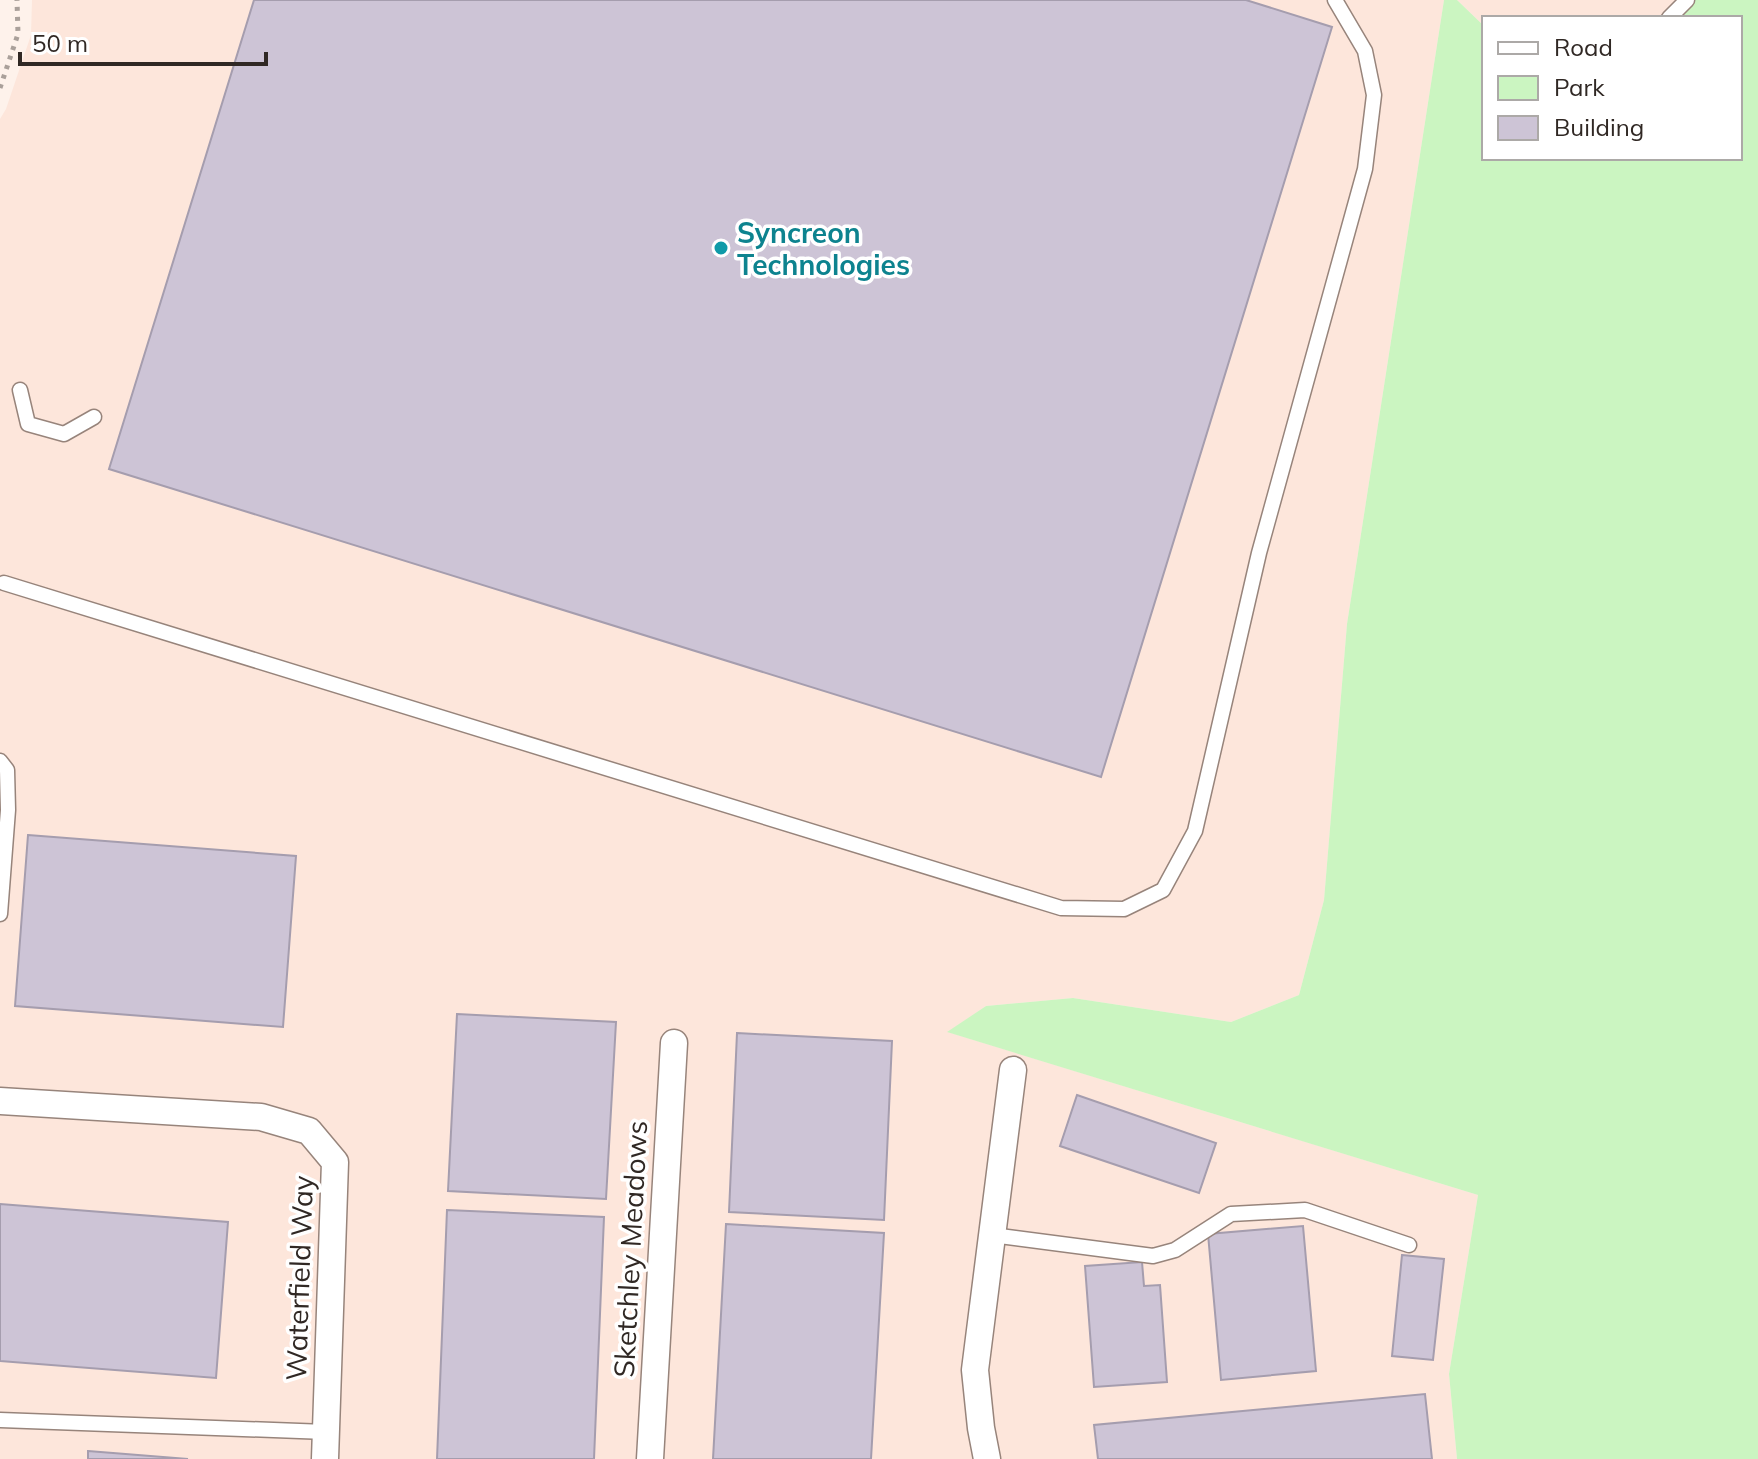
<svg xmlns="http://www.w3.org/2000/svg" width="1758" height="1459" font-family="Mulish,sans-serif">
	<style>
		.built { fill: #fde6db }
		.green { fill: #cbf5c1 }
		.building { fill: #cdc4d6; stroke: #a59dae; stroke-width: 2 }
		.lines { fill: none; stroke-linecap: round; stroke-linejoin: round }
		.service-casing { stroke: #97847b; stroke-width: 17 }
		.minor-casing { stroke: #97847b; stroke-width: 29 }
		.path { stroke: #aaa09a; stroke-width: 5; stroke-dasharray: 4 6; stroke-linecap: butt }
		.service { stroke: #fff; stroke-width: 14 }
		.minor { stroke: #fff; stroke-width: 26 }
		.culture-dot { fill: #0f9aa8; stroke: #fff; stroke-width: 3 }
		.labels { text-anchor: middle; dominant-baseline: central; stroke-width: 7; stroke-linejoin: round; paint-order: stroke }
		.culture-label { font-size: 28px; font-weight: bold; fill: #0d838f; stroke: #fff; text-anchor: start }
		.street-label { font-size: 28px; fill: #302824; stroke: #fff }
	</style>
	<rect width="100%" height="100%" fill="#fef2eb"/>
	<g class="built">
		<polygon points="32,0 1444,0 1347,624 1324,900 1299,995 1231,1022 1073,998 986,1006 948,1032 1478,1195 1449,1374 1457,1459 0,1459 0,119 6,109 31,35"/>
		<polygon points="1457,0 1681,0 1661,18 1484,18 1484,26"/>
	</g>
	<polygon class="green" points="1444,0 1457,0 1484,26 1484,158 1740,158 1740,18 1661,18 1681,0 1758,0 1758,1459 1457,1459 1449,1374 1478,1195 947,1032 986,1006 1073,998 1231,1022 1299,995 1324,900 1347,624"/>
	<g class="building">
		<polygon points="254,0 1246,0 1332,27 1101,777 109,469"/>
		<polygon points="28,835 296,856 283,1027 15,1006"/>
		<polygon points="457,1014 616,1022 606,1199 448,1191"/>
		<polygon points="737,1033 892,1041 884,1220 729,1212"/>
		<polygon points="1077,1095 1216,1143 1199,1193 1060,1146"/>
		<polygon points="0,1204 228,1222 216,1378 0,1361"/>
		<polygon points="447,1210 604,1217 594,1459 437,1459"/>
		<polygon points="726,1224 884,1233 871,1459 713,1459"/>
		<polygon points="1303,1226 1316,1371 1221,1380 1208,1234"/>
		<polygon points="1402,1255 1444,1259 1433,1360 1392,1356"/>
		<polygon points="1142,1262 1144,1286 1160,1285 1167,1382 1094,1387 1085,1266"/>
		<polygon points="1425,1394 1432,1459 1098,1459 1094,1425"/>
		<polygon points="88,1451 188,1459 88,1459"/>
	</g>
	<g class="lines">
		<defs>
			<g id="service">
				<polyline points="1669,18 1687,0"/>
				<polyline points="20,390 28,424 64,434 94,417"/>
				<polyline points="4,583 1061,908 1124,909 1163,890 1195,831 1259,553 1365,169 1374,95 1365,51 1335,0"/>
				<polyline points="0,761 7,770 8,810 0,914"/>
				<polyline points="992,1235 1153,1256 1175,1250 1231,1214 1305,1210 1409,1245"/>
				<polyline points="0,1420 326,1432"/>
			</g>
			<g id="minor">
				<polyline points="0,1101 261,1117 309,1131 335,1162 325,1459"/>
				<polyline points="650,1459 674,1043"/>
				<polyline points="987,1459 981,1428 975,1370 1013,1070"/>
			</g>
		</defs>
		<use href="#service" class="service-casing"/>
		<use href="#minor" class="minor-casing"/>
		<polyline class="path" points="0,88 18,34 17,0"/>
		<use href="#service" class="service"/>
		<use href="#minor" class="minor"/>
	</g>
	<circle class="culture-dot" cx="721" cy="248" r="8"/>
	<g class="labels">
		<g class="culture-label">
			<text x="737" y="232">Syncreon<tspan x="737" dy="32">Technologies</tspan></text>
		</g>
		<g class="street-label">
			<text transform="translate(630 1249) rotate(-87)">Sketchley Meadows</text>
			<text transform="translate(299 1278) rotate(-88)">Waterfield Way</text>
		</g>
	</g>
	<rect x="1482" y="16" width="260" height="144" fill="#ffffff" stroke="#aca9a7" stroke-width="2"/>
	<rect x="1498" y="42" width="40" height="12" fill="#ffffff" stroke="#aca9a7" stroke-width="2"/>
	<text x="1554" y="56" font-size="24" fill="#302824">Road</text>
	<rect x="1498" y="76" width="40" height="24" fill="#cbf5c1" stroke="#aca9a7" stroke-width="2"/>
	<text x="1554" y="96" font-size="24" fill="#302824">Park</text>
	<rect x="1498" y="116" width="40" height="24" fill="#cdc4d6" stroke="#aca9a7" stroke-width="2"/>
	<text x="1554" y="136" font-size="24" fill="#302824">Building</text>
	<path d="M20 52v12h246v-12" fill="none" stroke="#302824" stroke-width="4"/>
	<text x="32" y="52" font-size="24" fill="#302824" stroke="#ffffff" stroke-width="6" paint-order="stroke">50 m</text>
</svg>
